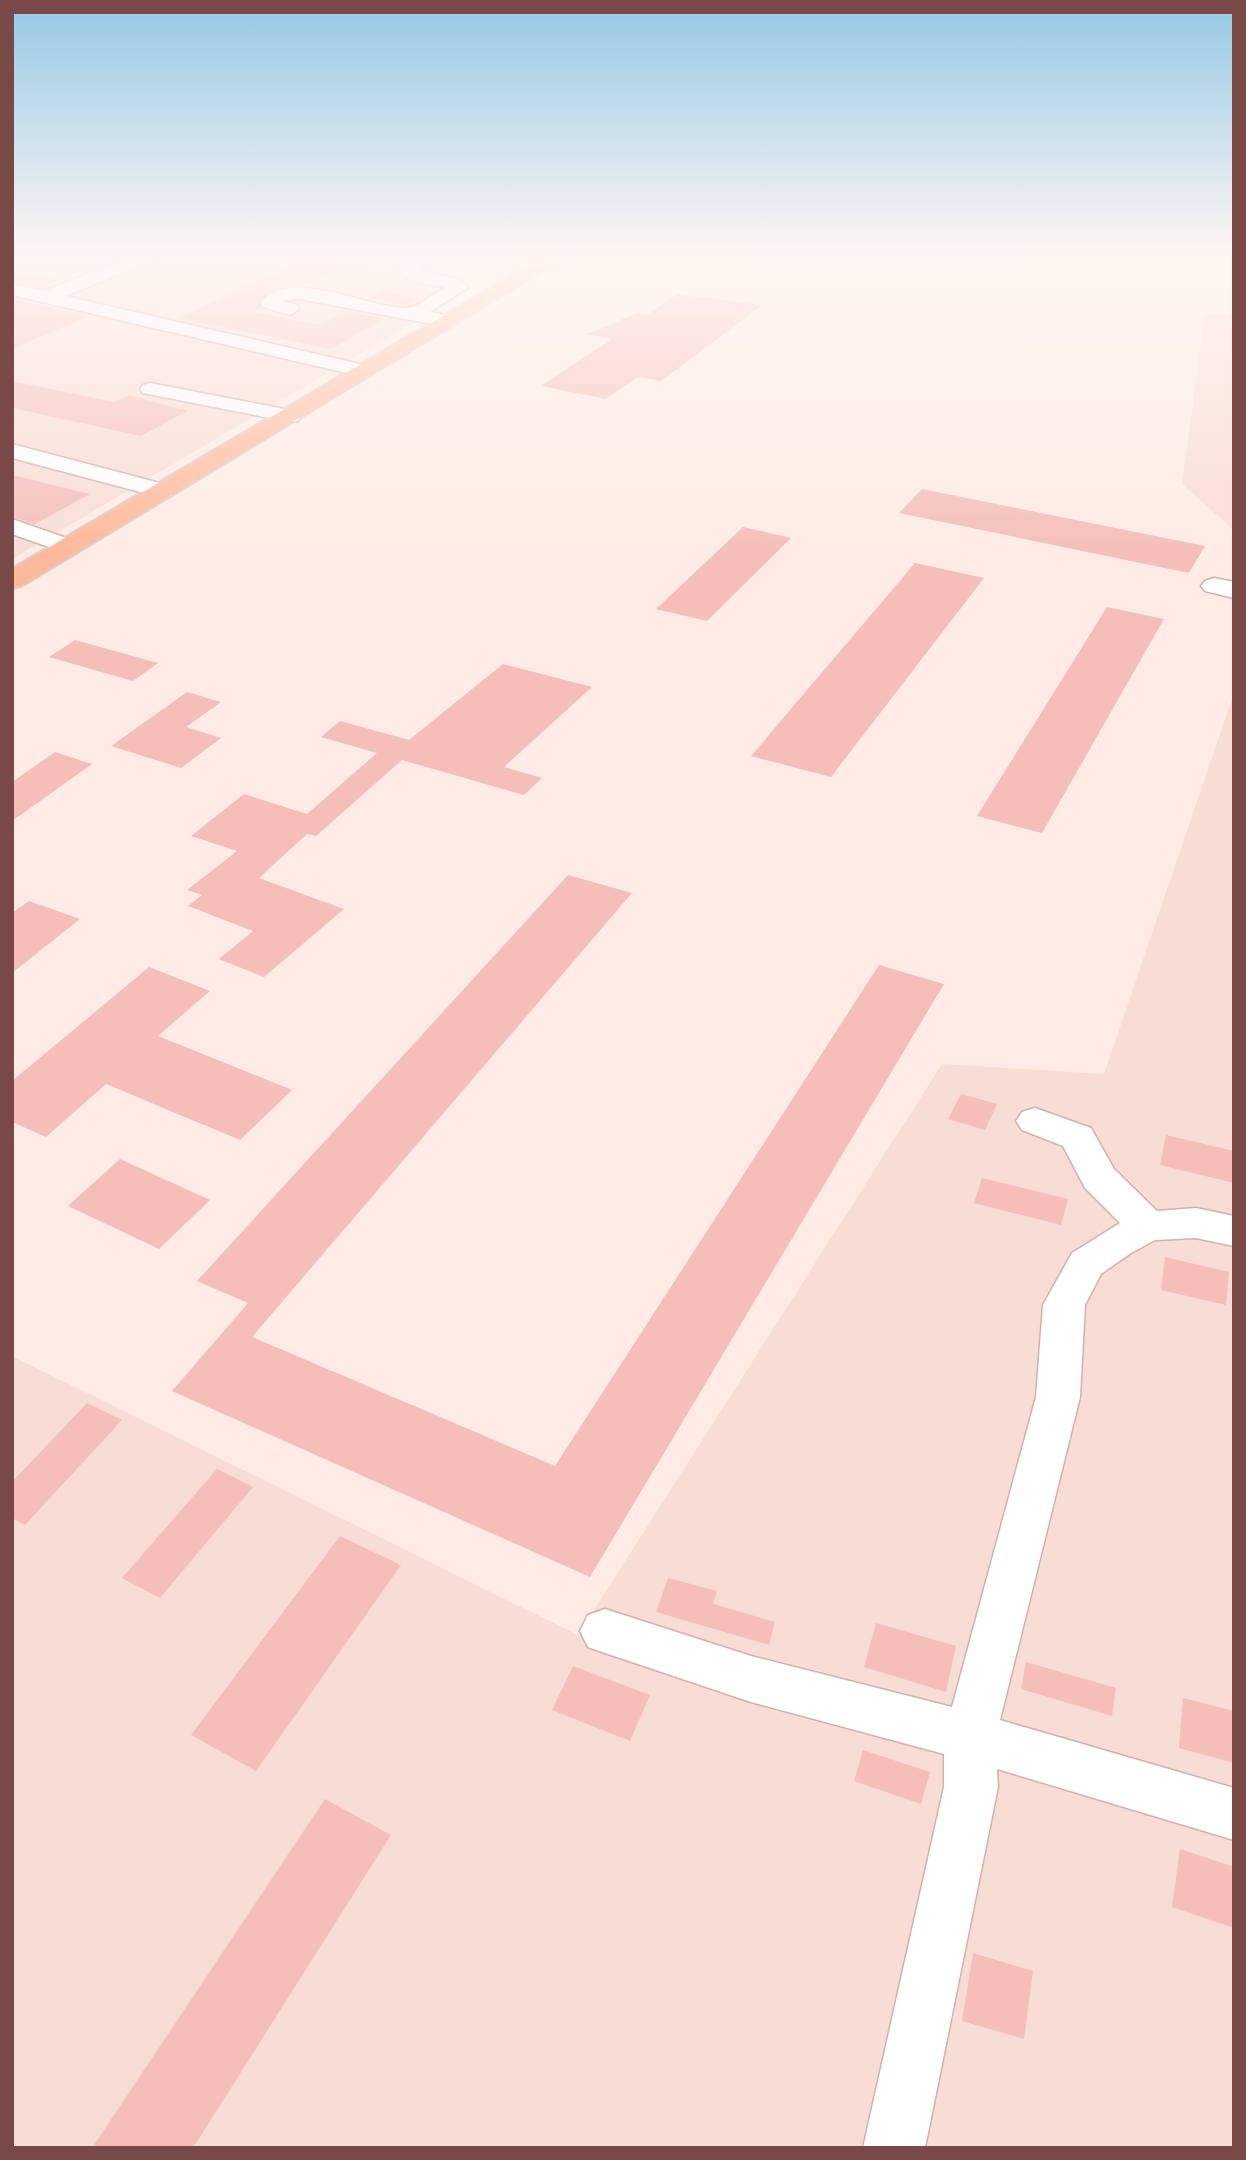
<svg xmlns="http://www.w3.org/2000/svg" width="1246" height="2160" font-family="'Fira Sans',sans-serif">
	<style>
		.residential { fill: #f8ddd5 }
		.building { fill: #f5beba }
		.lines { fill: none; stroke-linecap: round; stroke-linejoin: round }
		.minor-casing { stroke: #d2b1ac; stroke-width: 3 }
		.major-casing { stroke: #d9cccb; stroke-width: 4 }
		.minor { fill: #fff; fill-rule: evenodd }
		.major { fill: #ffb99a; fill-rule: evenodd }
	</style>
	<rect width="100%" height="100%" fill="#feece4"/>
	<g class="residential">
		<polygon points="12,255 312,255 472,288 12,559"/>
		<polygon points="1205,313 1234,315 1234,530 1182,484"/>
		<polygon points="1234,693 1234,2148 12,2148 12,1356 578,1635 942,1064 1104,1074"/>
	</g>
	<g class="building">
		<polygon points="306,258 346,265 306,285 289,285 272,290 259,301 261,308 254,312 320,325 347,311 385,318 331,349 179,318"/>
		<polygon points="12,271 58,280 40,288 12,282"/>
		<polygon points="383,292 418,299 406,305 370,299"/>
		<polygon points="678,294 762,305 661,381 638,377 606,399 541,386 611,339 587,334 637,313 647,315"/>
		<polygon points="12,298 14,299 89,316 12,349"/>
		<polygon points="12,381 114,402 130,395 187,411 141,436 12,408"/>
		<polygon points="12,475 37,481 90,494 35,524 12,517"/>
		<polygon points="922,489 1205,546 1189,573 899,513"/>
		<polygon points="743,527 791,538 707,621 656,609"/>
		<polygon points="915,563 984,578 831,777 751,756"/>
		<polygon points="1107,607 1164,619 1042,833 977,816"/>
		<polygon points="75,640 158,663 133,681 49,657"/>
		<polygon points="503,664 592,687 504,767 542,778 524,795 402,760 316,836 307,834 259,878 344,909 264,977 219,959 253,931 188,906 202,895 187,890 237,851 191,836 244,794 307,814 377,753 321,737 340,721 409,740"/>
		<polygon points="187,692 221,702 186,727 221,738 181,768 111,746"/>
		<polygon points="55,752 92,764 12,821 12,782"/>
		<polygon points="568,875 632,893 252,1337 555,1466 879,965 944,984 590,1577 172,1391 248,1303 197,1281"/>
		<polygon points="29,901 80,919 12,973 12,913"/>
		<polygon points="149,967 210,991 158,1036 292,1090 240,1140 106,1084 46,1137 12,1122 12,1081"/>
		<polygon points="961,1094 997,1104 985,1130 948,1119"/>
		<polygon points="1166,1135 1234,1151 1234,1183 1160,1165"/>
		<polygon points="120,1159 210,1200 159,1249 68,1206"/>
		<polygon points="982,1178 1068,1199 1061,1225 974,1203"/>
		<polygon points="1165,1257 1229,1272 1226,1305 1161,1290"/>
		<polygon points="87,1403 122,1420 25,1525 12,1518 12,1482"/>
		<polygon points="217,1469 253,1487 160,1598 122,1578"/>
		<polygon points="340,1536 401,1565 256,1771 191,1735"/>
		<polygon points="668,1578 717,1591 713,1604 775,1622 769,1645 656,1612"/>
		<polygon points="876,1623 956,1646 946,1692 864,1667"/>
		<polygon points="1026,1662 1116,1688 1112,1716 1021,1689"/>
		<polygon points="573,1666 650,1695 630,1741 552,1710"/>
		<polygon points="1183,1698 1234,1711 1234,1763 1179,1748"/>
		<polygon points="863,1750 930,1772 921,1804 854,1781"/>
		<polygon points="325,1799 391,1835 193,2148 92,2148"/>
		<polygon points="1180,1849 1234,1867 1234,1928 1172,1907"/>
		<polygon points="973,1953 1033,1971 1024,2039 962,2021"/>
	</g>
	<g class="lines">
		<defs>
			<g id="minor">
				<polygon points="136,255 161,255 158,259 65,296 364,365 371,367 374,371 371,375 364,377 12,295 12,284 44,291"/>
				<path d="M414,255H438L417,269L460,280L469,287L430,312L455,317L458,321L455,325L448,327L300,299L282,301L297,305L299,309L290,315L263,307L261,303C287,265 369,309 407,308C418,307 435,293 446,287C428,284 409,284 397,269L407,258Z"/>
				<polygon points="150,383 290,410 298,411 301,416 298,421 290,422 143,393 140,389 143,385"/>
				<polygon points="12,444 171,486 175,491 171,496 163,498 12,458"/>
				<polygon points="12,519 75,541 78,546 75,551 66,553 12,534"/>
				<polygon points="1214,578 1234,582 1234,598 1205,591 1201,586 1205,581"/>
				<polygon points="1035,1108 1091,1128 1114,1169 1157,1211 1196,1208 1234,1216 1234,1246 1196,1238 1155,1240 1131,1253 1101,1274 1085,1305 1080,1397 1000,1720 1234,1788 1234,1840 997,1769 998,1787 925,2148 863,2148 944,1787 944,1754 751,1702 605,1653 588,1647 580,1631 588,1615 605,1609 751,1656 952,1707 1036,1397 1043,1305 1072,1253 1120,1223 1085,1188 1063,1146 1022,1130 1016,1121 1022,1112"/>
			</g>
			<polygon id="major" points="547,255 569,255 21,586 12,588 12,569"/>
		</defs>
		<use href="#minor" class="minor-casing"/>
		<use href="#major" class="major-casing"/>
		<use href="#minor" class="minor"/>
		<use href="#major" class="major"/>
	</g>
	<linearGradient id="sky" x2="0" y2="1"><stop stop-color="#94c9e5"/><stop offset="0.46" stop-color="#fff6f3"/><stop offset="1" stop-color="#fff6f3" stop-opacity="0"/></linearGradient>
	<rect width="1246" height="557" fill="url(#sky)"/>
	<rect width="1246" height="2160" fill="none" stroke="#784947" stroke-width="28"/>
</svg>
